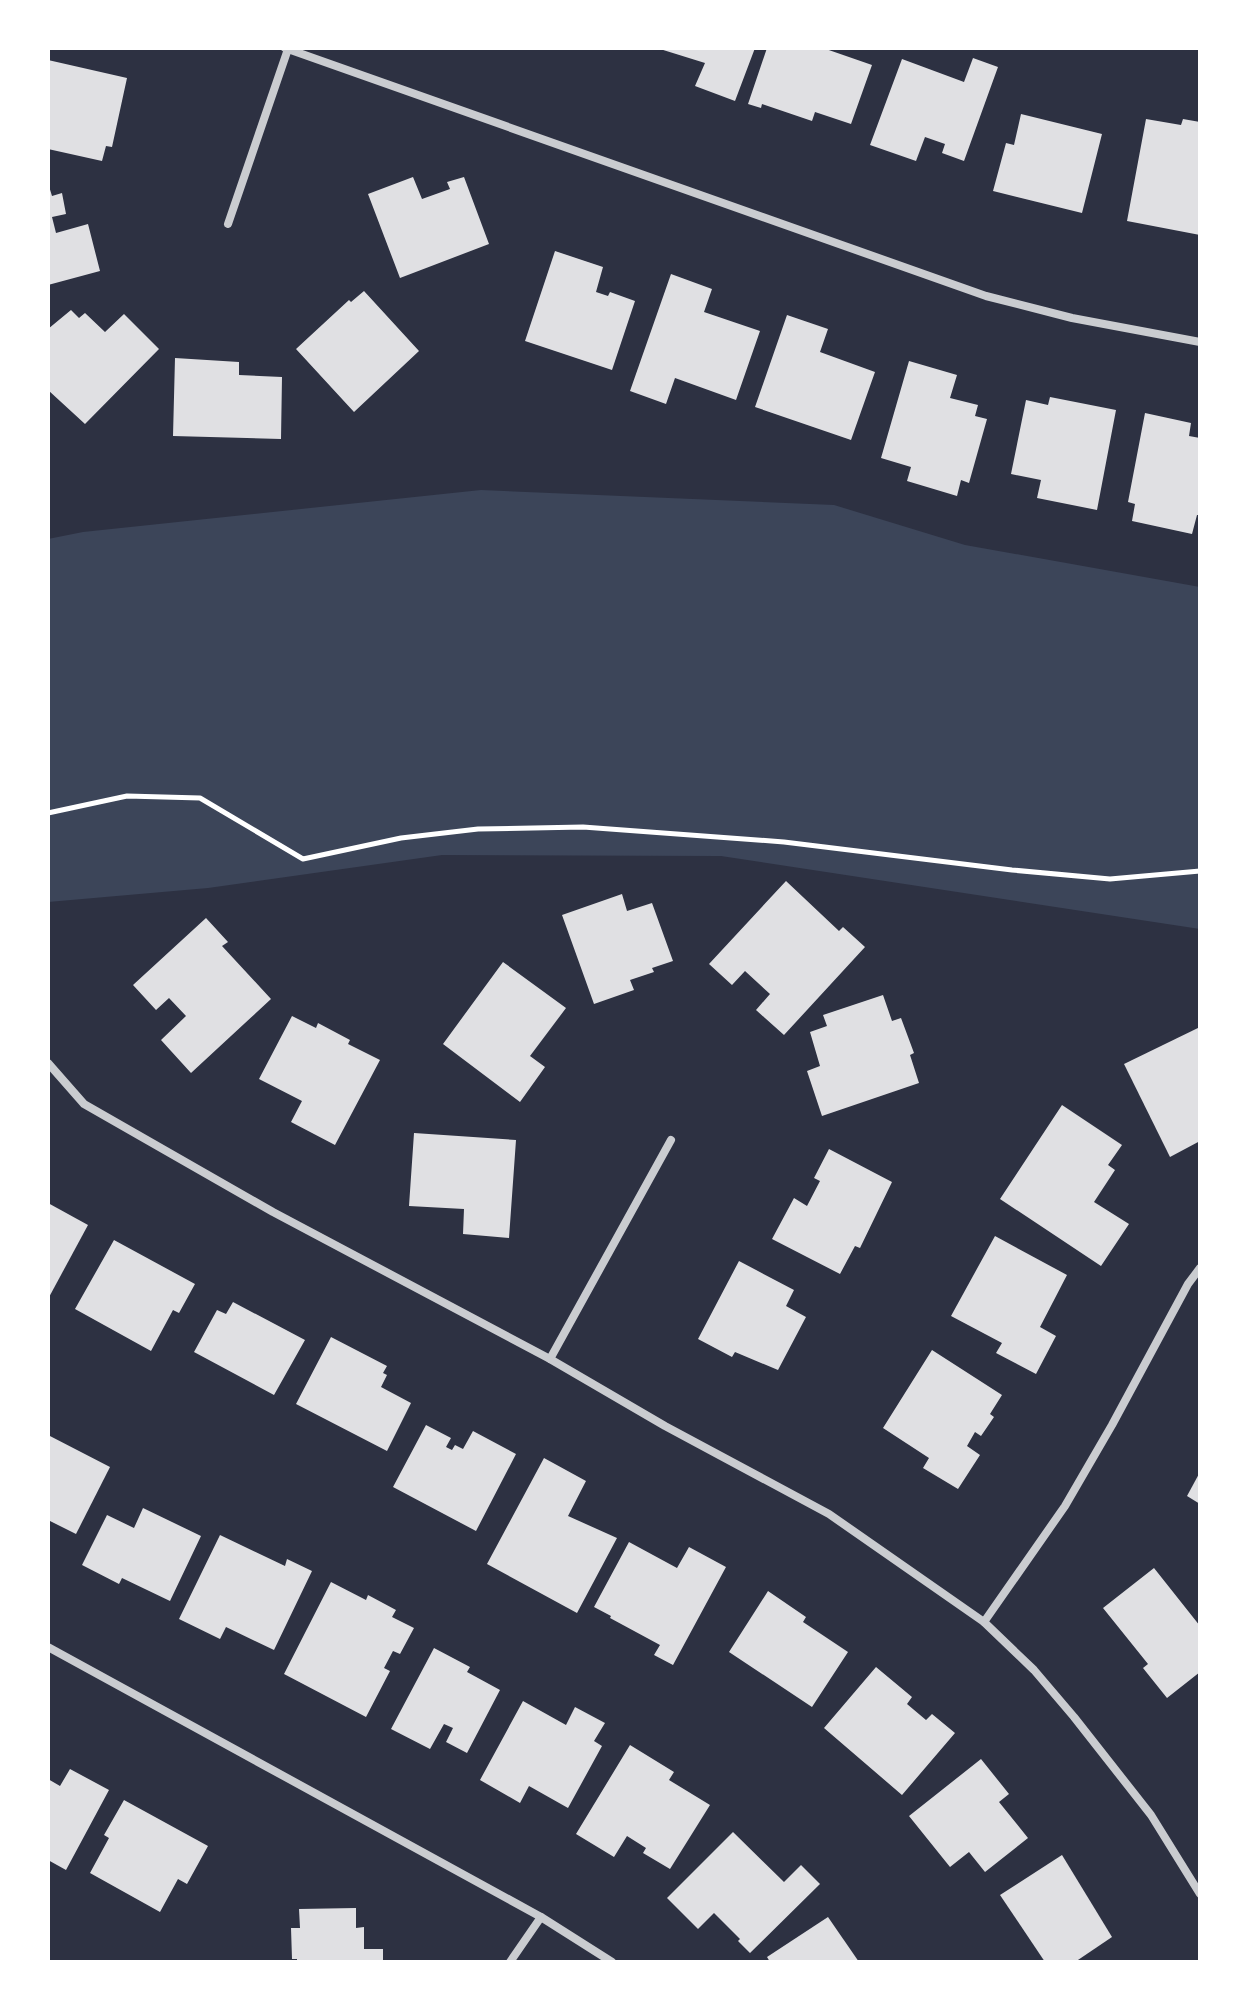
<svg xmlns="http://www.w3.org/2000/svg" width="1248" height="2010" font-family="Signika,sans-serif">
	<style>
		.green { fill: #3c4559 }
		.building { fill: #e0e0e3 }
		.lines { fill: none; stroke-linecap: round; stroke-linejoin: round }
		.path { stroke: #fff; stroke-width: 5 }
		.minor { stroke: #caccd0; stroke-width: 8 }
	</style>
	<rect width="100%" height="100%" fill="#2d3142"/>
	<polygon class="green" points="481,490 834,505 965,545 1200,587 1200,929 721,856 442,855 208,888 48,902 48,539 83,532"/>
	<g class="building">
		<polygon points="755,48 735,101 695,86 705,63 660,49"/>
		<polygon points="767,48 823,48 872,65 851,124 815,112 812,121 762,104 761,108 748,104"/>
		<polygon points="973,58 998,67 964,161 942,153 945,144 925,137 916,161 870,145 902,59 964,82"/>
		<polygon points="48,60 127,78 112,147 106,146 102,161 48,149"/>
		<polygon points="1021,114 1102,134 1082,213 993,191 1006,143 1014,145"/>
		<polygon points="1146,119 1181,125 1183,119 1200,122 1200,235 1127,221"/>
		<polygon points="413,177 422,199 450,189 447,182 464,177 489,244 400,278 368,194"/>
		<polygon points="48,183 52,196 62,193 66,214 52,217 56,233 88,224 100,271 48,285"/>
		<polygon points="555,251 603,267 596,292 608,296 610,292 635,301 612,370 525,341"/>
		<polygon points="671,274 712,289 704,312 760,331 736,400 675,378 666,404 630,391"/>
		<polygon points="364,291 419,351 354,412 296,349 349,300 351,302"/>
		<polygon points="71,310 79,318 85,313 105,332 124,314 159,349 85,424 48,390 48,329"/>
		<polygon points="787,315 828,329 820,352 875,372 851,440 755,407"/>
		<polygon points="175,358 239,362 239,375 282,377 281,439 173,436"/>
		<polygon points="909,361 957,375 950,398 978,405 975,416 987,419 969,483 961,480 957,496 907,481 911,467 881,458"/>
		<polygon points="1050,397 1116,410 1097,510 1037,498 1041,480 1011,474 1026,400 1048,405"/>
		<polygon points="1145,413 1191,423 1189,436 1200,438 1200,515 1197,515 1192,534 1132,521 1135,504 1128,502"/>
		<polygon points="786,881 839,931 843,927 865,947 784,1035 756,1010 770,994 745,971 732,985 709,964"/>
		<polygon points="622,894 627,911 652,903 673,961 652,968 654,972 630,980 634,990 594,1004 562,915"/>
		<polygon points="206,918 228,942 222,946 271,999 191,1073 161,1040 186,1016 169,998 156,1010 133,985"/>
		<polygon points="503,962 566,1008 530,1056 545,1067 520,1102 443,1044"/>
		<polygon points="883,995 892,1021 901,1018 914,1053 910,1055 919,1083 822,1116 807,1071 820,1066 810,1032 827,1026 823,1015"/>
		<polygon points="292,1016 316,1028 318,1023 350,1040 348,1044 380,1060 335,1145 291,1122 302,1101 259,1079"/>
		<polygon points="1200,1027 1200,1141 1170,1157 1124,1064"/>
		<polygon points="1062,1105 1122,1145 1108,1165 1115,1170 1094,1202 1129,1224 1101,1266 1000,1199"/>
		<polygon points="414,1133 516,1140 509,1238 463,1234 464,1209 409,1206"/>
		<polygon points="829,1149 892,1182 860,1248 855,1246 840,1274 772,1239 794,1198 807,1206 820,1181 814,1178"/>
		<polygon points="48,1203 88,1225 48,1299"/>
		<polygon points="995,1236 1067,1275 1040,1327 1056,1336 1036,1374 996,1353 1002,1343 951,1316"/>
		<polygon points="114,1240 195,1284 179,1313 173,1310 151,1351 75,1309"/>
		<polygon points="739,1261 794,1290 786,1306 806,1317 778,1370 735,1352 732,1357 698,1339"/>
		<polygon points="233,1302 305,1340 274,1395 194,1352 217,1310 226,1314"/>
		<polygon points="331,1337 387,1366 383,1373 387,1375 381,1387 411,1403 387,1451 296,1404"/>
		<polygon points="932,1350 1002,1395 990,1414 994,1417 981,1436 975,1432 967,1446 980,1455 958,1489 923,1468 929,1458 883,1428"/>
		<polygon points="426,1425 451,1438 446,1447 452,1450 455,1445 463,1449 473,1431 516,1454 476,1531 393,1487"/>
		<polygon points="48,1435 110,1467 76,1534 48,1520"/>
		<polygon points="544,1458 586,1481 568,1516 617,1538 577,1613 487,1564"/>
		<polygon points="1200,1472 1200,1504 1187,1496"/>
		<polygon points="143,1508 201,1536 170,1601 122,1578 119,1584 82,1565 107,1515 134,1528"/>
		<polygon points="220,1535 285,1566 287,1559 312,1571 274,1650 226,1627 220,1639 179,1619"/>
		<polygon points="629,1542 677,1568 689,1547 726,1567 673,1665 654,1655 660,1645 610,1618 611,1616 594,1607"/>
		<polygon points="1154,1568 1200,1626 1200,1672 1167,1698 1143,1668 1148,1664 1103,1608"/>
		<polygon points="331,1582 366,1600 368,1595 396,1610 392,1617 414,1628 400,1654 393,1651 384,1668 390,1671 366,1717 284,1674"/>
		<polygon points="768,1591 806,1617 803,1622 848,1652 812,1707 729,1652"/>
		<polygon points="434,1648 470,1667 467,1672 500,1690 467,1753 446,1742 453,1728 444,1724 430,1749 391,1729"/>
		<polygon points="876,1667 912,1697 907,1704 926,1720 932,1714 955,1733 902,1795 824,1728"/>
		<polygon points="523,1701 566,1725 575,1707 605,1723 594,1741 602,1746 568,1808 529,1786 520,1803 480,1780"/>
		<polygon points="630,1745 674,1772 669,1780 710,1805 670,1869 643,1853 646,1848 627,1836 614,1857 576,1834"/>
		<polygon points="981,1759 1009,1794 999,1802 1028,1838 985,1872 969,1852 950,1867 909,1816"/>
		<polygon points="70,1769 109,1790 66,1870 48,1860 48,1779 60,1786"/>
		<polygon points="124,1800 208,1846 187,1884 178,1879 160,1912 90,1873 109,1838 104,1835"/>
		<polygon points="733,1832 784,1882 801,1865 820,1884 750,1953 738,1941 740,1939 714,1913 698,1929 667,1898"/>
		<polygon points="1062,1855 1112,1937 1075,1962 1045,1962 1000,1895"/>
		<polygon points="356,1908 356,1928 364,1927 364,1949 383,1949 383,1962 297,1962 297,1959 292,1959 291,1928 300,1928 299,1909"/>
		<polygon points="828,1917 859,1962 770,1962 767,1957"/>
	</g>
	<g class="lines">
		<polyline class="path" points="48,813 127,796 200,798 303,859 401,838 478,829 583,827 784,842 1012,870 1110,879 1200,871"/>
		<g class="minor">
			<polyline points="285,48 986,296 1072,318 1200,342"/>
			<polyline points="228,224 288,49"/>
			<polyline points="48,1063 84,1104 273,1212 550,1359 665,1426 829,1514 984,1622 1034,1670 1074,1717 1151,1815 1200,1894"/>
			<polyline points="550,1359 671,1140"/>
			<polyline points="984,1622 1065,1506 1112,1425 1188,1284 1200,1268"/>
			<polyline points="48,1647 541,1917 612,1962"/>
			<polyline points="510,1962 541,1917"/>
		</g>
	</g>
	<rect width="1248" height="2010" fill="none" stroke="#ffffff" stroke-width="100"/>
</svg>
